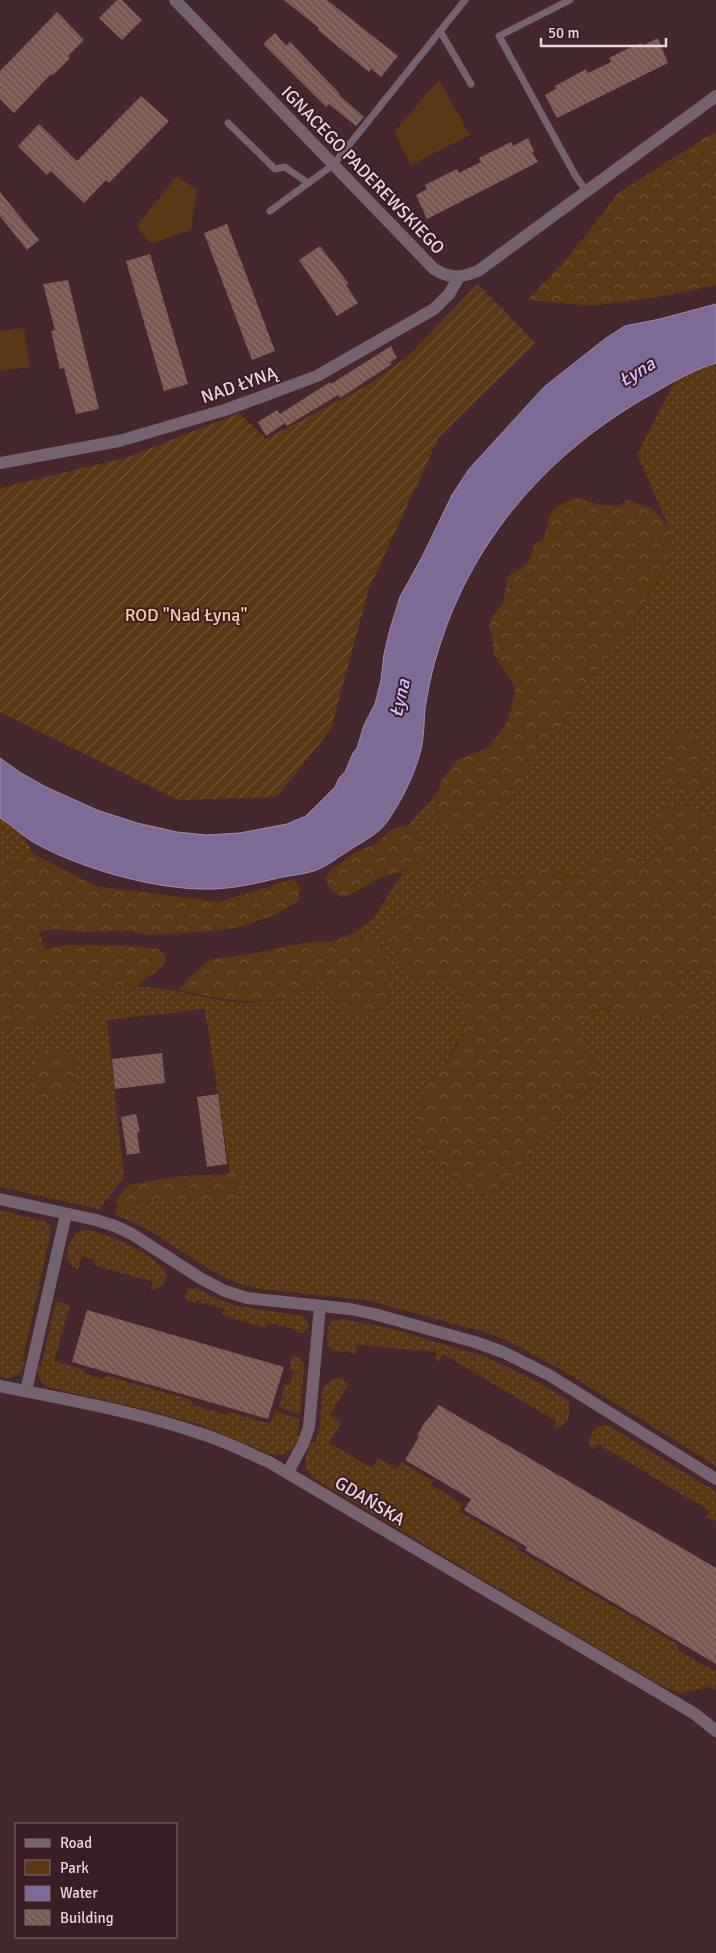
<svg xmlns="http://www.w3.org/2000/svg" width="716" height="1953" font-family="Signika,sans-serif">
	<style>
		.grass { fill: url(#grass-dots); fill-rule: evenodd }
		.forest { fill: url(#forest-crowns) }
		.park { fill: #583815 }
		.garden { fill: url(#garden-furrows) }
		.water { fill: #7e6b95; stroke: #9e8baa }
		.building { fill: url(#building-back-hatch) }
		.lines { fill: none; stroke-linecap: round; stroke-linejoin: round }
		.service { stroke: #74626f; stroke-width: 7 }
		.minor { stroke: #74626f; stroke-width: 12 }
		.tertiary { stroke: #74626f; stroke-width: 12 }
		.labels { text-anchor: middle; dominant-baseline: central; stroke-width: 4; stroke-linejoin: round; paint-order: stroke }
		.street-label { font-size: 18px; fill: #e9d6da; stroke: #391f25 }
		.park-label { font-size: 18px; fill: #f9cb9f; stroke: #391f25 }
		.water-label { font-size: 19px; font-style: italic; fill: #dabbfe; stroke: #391f25 }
	</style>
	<defs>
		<pattern id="grass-dots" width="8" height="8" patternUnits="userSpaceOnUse" patternTransform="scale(1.25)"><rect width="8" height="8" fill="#583815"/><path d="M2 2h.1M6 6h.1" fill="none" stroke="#705436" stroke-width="1.8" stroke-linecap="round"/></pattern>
		<pattern id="forest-crowns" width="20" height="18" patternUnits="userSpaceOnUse" patternTransform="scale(1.25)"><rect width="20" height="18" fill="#583815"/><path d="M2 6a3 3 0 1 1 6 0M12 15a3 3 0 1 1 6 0" fill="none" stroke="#705436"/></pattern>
		<pattern id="garden-furrows" width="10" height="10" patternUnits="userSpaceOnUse" patternTransform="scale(1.25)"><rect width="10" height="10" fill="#583815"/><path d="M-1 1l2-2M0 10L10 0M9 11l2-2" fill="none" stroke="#705436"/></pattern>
		<pattern id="building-back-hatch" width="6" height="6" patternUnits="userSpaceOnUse" patternTransform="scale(1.25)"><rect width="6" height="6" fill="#775950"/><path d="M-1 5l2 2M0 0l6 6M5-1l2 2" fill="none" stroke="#8a7069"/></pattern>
	</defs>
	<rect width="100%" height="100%" fill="#44282e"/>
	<g class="grass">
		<path d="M716,363V824L709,815L651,831C659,843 661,849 653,862L642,864L630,854L594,859L582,875L570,877L561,872L536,870L522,877L489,876L473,887L417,980H437L456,986L464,999L467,1018L460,1039L446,1062L416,1139C436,1164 453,1178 479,1195L495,1193L530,1155L547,1129L568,1106L591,1090L600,1073L581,1042L578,1026L585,1016L601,1008L622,1013L698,994L683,988L678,979L682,972L690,970L716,976V1466L562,1370L506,1340L484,1332L366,1300L261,1289L239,1284L212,1271L147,1229L114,1214L131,1191L231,1180L205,1009L107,1020L124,1178L99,1209L0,1187V1032C44,1031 78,994 121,988C160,982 196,998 234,1002C252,1004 273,1002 290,997C300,994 309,987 317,982L333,992L352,1014L373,940L352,934L373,919L403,872L419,870L420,839L408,825L437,794L435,801L522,783L539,746L568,718L585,683L623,639L658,582L673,550L670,529L637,454L675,381L701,368ZM670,745L709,776L704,786L698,791L665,775L666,758Z"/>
		<polygon points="0,818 22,834 33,854 0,867"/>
		<path d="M0,1210L44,1221L49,1225L51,1232L22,1362L25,1363C21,1376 13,1380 0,1377Z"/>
		<path d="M82,1230C100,1229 164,1257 167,1276C163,1282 160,1291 151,1290L153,1282L94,1265L95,1260L82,1256L78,1269L72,1267C63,1256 68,1236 82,1230Z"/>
		<polygon points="196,1288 218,1299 237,1306 303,1316 307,1320 308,1328 302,1333 295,1332 296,1330 268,1322 265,1328 222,1315 224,1309 196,1301 195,1303 186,1299 185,1294 188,1289"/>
		<path d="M56,1301L70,1305L54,1361L82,1369L84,1373L102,1379L107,1376L191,1400L193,1405L226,1415L230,1412L271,1424L275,1411L300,1419L297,1435L300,1437C294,1450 285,1457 270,1454L198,1424L147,1410L47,1387C40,1381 36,1376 38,1367H41Z"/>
		<polygon points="343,1319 388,1328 484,1356 538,1382 569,1401 570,1415 562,1427 553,1427 556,1421 443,1354 438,1362 436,1361 437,1352 357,1345 356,1353 333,1351 327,1345 328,1327 332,1321"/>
		<polygon points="292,1355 301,1359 304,1366 300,1414 279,1407 285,1384 290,1385 294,1371 289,1369"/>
		<path d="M341,1378L349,1383L330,1415L341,1422L329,1443L372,1468L378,1458L397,1469L401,1462L433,1481L431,1485L463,1504L459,1511L518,1546L517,1549L677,1644L678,1650L716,1672V1690L706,1686L704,1689L679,1693L658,1684L313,1478C302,1467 305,1455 311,1442L315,1443L320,1425L323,1388L333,1379Z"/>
		<path d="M608,1425L716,1492V1521L706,1517L710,1511L598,1444L594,1450L590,1446L589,1440C593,1430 597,1425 608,1425Z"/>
	</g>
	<g class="forest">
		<polygon points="716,131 716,285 669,295 593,306 528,300 572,253 618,193"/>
		<path d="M575,498L603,505L618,506L628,500L653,509L670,529L673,550L667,565L623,639L585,683L568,718L539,746L522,783L479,829L458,836L446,830L434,814L435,801L442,779L458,759L488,748L507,722L516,689L494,654L492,634L489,628L493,615L503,603L508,576L527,564L535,544L543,540C552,513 545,509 575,498Z"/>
		<path d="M681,731C693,733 697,741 702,751C705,758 710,770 708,777C705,793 678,800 669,785C659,770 669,748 675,733Z"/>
		<path d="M675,803C693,807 705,809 716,824V976L690,970L682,972L678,979L683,988L698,994L702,1003C684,1029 649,1020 622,1013C616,1012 609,1009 603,1008C593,1008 584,1018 579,1026L581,1042L600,1073V1082L568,1106L547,1129L530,1155L495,1193L479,1195C454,1178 435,1163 416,1139C417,1120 419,1100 429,1084C433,1076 441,1070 446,1063C465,1036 474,1015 456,986L437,980H418L396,957L386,935L388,924L399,915L473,887L489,876L522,877L536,870L545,868L570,877L582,875L594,859L610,852L630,854L642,864L653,862C661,849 659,843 651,831L653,818L664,804Z"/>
		<path d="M408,825L420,839L425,859L419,870C406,871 391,873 379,878C367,885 356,892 343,897L331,890L325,878L332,869L356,852L374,845L393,829Z"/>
		<polygon points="33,854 96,886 219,902 293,879 300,888 298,902 275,915 237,928 202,932 148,935 128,931 79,932 55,929 39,932 45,949 67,945 131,946 157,949 166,955 164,965 137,986 119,988 91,997 35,1027 12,1032 0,1032 0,867"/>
		<path d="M352,934L373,940L388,960L393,984L386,1005L368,1014H352L333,992L317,982C309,987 299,994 290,997C251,1007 217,998 178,990L193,974L211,959L250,954L308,942H332Z"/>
		<path d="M49,1048H60C64,1051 70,1054 72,1058C78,1070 77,1092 63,1096C55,1099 47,1097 39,1095L30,1082C31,1067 35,1055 49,1048Z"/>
		<polygon points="226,1174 235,1174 242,1187 231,1200 208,1202 170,1198 154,1199 125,1209 118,1206 116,1200 122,1192 131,1184 191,1175 208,1175"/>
	</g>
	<g class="park">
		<polygon points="439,80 470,135 411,165 394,132"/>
		<polygon points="177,176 197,190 191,230 150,244 137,226"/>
		<polygon points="24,328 30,367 0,371 0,331"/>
	</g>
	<polygon class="garden" points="478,284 535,343 439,437 369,588 331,729 277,797 178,800 0,712 0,488 128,457 239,413 266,439 368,385 407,357"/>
	<path class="water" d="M716,304V363C693,370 673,382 652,394C553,449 474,536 440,645C433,666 428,688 425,709C424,721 424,734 422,745C417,770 403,798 389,819C378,836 361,842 345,853C337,858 328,865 319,869C305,875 289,875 274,879C254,884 235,888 214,889C158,891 81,869 33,842C21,835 12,825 0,818V758L21,773L46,787L97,810L137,823L177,832L206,835L240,833L287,824L306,816L335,787L339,778L345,772L353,753L357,748L364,725L375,704L381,680L384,654L390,629L400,597L422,557L452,495L469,469L544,387L606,338L625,326L660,319Z"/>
	<g class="building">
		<polygon points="117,0 122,0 142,20 122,40 99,18"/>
		<polygon points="284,0 327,0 398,56 381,77 371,69 369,72 318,30 319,28"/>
		<polygon points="57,12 84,40 68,56 70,58 53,75 51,74 14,113 0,99 0,71"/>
		<polygon points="275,33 286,46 290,42 340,94 339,95 364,117 356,126 329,104 326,107 263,44"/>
		<polygon points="658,38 668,63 557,118 545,95 556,89 555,86 586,69 588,73 611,62 609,58 629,48 641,43 642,46"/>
		<polygon points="141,96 169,121 109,183 106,180 84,203 51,171 47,175 18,146 39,124 77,161"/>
		<polygon points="528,138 534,151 532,152 538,162 427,219 416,195 427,189 425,185 457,169 459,173 481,162 479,158 511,142 513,146"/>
		<polygon points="0,192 39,240 27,250 0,216"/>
		<polygon points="227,224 275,351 252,360 204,233"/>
		<polygon points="320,246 349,284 346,285 358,303 337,316 299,260"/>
		<polygon points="150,254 188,384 164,391 126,261"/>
		<polygon points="68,280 99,409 76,414 64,368 60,369 51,331 55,330 43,284"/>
		<polygon points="391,346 397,358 390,362 392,364 340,398 338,395 287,426 285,423 266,436 258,422 277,410 280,414 330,382 331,384"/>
		<polygon points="162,1053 165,1083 115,1089 112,1059"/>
		<polygon points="218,1094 227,1164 207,1167 197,1097"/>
		<polygon points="136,1114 140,1132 137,1133 140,1153 127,1155 121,1117"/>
		<polygon points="87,1310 284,1367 268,1419 72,1362"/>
		<polygon points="439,1405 716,1568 716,1664 525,1550 527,1547 464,1510 471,1499 405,1460 419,1437 417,1436 423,1425"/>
	</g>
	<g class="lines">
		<g class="service">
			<polyline points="570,0 499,36 575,175 587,192"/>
			<polyline points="440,31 471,84"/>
			<polyline points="228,123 275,169 285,167 308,183"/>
			<polyline points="270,211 333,165 465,0"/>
		</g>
		<g class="minor">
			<path d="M175,0L434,269C451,279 460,278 478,271L716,96"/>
			<polyline points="0,463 119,441 225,410 266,395 317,376 434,309 449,294 459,277"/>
			<polyline points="0,1199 96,1220 115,1226 132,1234 200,1278 225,1291 247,1298 350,1309 374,1314 475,1342 503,1352 549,1375 716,1479"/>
			<polyline points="26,1391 66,1214"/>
			<polyline points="288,1472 303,1444 309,1427 320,1306"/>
		</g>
		<path class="tertiary" d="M0,1386C68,1400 139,1412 205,1435C227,1442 248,1453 269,1462L695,1714L716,1731"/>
	</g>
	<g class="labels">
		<g class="street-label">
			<text transform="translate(363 170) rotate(46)">IGNACEGO PADEREWSKIEGO</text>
			<text transform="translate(239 385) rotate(-19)">NAD ŁYNĄ</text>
			<text transform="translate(370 1501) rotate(31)">GDAŃSKA</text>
		</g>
		<g class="park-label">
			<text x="186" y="615">ROD "Nad Łyną"</text>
		</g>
		<g class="water-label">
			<text transform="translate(637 372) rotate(-31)">Łyna</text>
			<text transform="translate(400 698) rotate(-77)">Łyna</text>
		</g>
	</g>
	<rect x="15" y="1823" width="162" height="115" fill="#391f25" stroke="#7f686d"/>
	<rect x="25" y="1839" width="25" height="8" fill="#74626f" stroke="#7f686d"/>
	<text x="60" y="1848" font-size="15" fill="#e9d6da">Road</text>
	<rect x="25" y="1860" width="25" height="15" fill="#583815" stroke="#7f686d"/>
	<text x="60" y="1873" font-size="15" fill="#e9d6da">Park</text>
	<rect x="25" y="1886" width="25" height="15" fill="#7e6b95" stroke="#7f686d"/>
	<text x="60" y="1898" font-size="15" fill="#e9d6da">Water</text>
	<rect x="25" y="1910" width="25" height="15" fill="url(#building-back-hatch)" stroke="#7f686d"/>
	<text x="60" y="1923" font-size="15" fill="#e9d6da">Building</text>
	<path d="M541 38v8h125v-8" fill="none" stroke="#e9d6da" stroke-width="2.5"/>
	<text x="548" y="38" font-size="15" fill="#e9d6da" stroke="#391f25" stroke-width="4" paint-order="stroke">50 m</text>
</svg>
